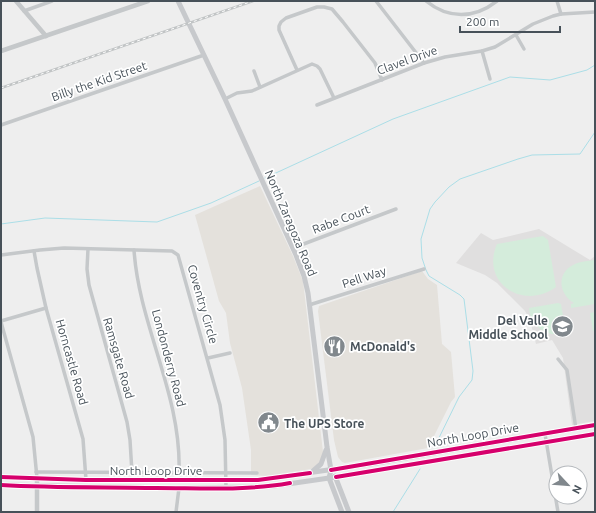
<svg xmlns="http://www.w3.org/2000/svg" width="596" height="513" font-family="Ubuntu,sans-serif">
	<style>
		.commercial { fill: #e4e1dc }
		.education { fill: #e0dfdf }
		.green { fill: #d4ecdb }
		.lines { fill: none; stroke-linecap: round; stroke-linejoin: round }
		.stream { stroke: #abdee7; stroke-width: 1 }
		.minor { stroke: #c5c8ca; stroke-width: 3.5 }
		.tertiary { stroke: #c5c8ca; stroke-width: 4.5 }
		.secondary { stroke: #c7c9cc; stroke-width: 5 }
		.rail-casing { stroke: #c1c4c5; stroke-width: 2.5 }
		.rail { stroke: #fff; stroke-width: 1; stroke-dasharray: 3; stroke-linecap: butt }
		.cycleway-casing { stroke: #fff; stroke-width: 6 }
		.cycleway { stroke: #d6006c; stroke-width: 4 }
		.labels { text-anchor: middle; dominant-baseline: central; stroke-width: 3.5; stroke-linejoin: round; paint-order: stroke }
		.street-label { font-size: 12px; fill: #475159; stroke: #fff }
		.poi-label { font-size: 12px; font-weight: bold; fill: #475159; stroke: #fff; text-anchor: start }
	</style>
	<rect width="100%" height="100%" fill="#eee"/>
	<g class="commercial">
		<polygon points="260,186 293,256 303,281 323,452 321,461 315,468 311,469 267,476 251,475 251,450 242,388 230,343 226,313 219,301 195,215"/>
		<polygon points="422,271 428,279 437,285 442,344 451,352 455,397 451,402 428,448 345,463 342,462 338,457 334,440 318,311 319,306"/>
	</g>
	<polygon class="education" points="539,229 590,260 595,256 595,421 572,425 563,358 552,340 536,344 530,320 525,311 497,283 485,275 456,263 481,233 493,240"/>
	<g class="green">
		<path d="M543,236L548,240L556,287C523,311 480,283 497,244Z"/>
		<path d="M595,260V304L571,308V304L574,303C559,294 556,274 573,265C580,261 588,261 595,260Z"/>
		<path d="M558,303L561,304L566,333C548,339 530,326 529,308Z"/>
		<polygon points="595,312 595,330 593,331 590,313"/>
	</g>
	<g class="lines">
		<g class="stream">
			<polyline points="265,178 393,119 510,77 550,80 587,70 595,65"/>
			<polyline points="1,224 45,218 157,222 211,203 259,181"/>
			<polyline points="435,446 459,397 472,380 473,371 464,299 460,295 429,276 426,270 422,258 421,239 430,209 435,202 449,187 460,179 518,159 532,155 580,154 595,132"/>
			<polyline points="393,512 420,469"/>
		</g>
		<g class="minor">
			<polyline points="376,1 424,63"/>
			<path d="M426,1C448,19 474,19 497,1"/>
			<polyline points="557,1 561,14"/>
			<polyline points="24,11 52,1"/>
			<polyline points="516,35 524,49"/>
			<polyline points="482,51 490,79"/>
			<polyline points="297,70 279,30 279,26 281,22 286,18 317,7 324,7 332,9 343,22 375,63 382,80"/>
			<polyline points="254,71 260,87"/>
			<polyline points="225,99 237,93 252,91 312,64 317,66 320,69 334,98"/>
			<polyline points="317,105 424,63 445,57 482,51 495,47 533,24 553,16 561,14 595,12"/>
			<polyline points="1,125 204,55"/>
			<polyline points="293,248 396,209"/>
			<polyline points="88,249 87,269 89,285 127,422 130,440 132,473"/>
			<path d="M134,250C139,326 182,395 179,473"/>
			<polyline points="34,251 37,268 46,308 83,439 86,480"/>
			<polyline points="1,255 40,250 64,248 172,251 178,255 220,405 225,440 226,488"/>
			<polyline points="309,305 424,269"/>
			<polyline points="1,321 46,308"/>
			<polyline points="1,322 33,437 37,478"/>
			<polyline points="208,358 230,353"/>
			<polyline points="558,359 567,370 576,429"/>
			<polyline points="545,434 558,512"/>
			<polyline points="36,472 257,473"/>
			<polyline points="176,512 179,488"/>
		</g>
		<g class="tertiary">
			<polyline points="16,1 46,36"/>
			<polyline points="1,51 148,1"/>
			<polyline points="37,478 37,512"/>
		</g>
		<g class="secondary">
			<polyline points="178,1 225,99 296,255 304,276 308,293 327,447 331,470 329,478 342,512"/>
			<polyline points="313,471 321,464 326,450"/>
			<polyline points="335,476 349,512"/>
			<polyline points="1,477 86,480 258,480 377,463 595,425"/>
			<polyline points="1,485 179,488 251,487 274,486 336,477 595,434"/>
		</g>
		<defs>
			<polyline id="rail" points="1,88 253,1"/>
		</defs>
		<use href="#rail" class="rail-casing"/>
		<use href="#rail" class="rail"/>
		<defs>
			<g id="cycleway">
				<polyline points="331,470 595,425"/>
				<polyline points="1,477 86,480 258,480 310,473"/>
				<polyline points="336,477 595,434"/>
				<path d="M1,485C53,488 105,487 156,488C201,488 246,491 290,483"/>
			</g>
		</defs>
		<use href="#cycleway" class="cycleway-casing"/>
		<use href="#cycleway" class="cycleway"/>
	</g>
	<defs>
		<symbol id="school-disc" viewBox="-11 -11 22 22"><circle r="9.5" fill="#81888d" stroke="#fff"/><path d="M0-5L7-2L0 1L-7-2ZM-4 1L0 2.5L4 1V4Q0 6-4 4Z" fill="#fff"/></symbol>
		<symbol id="restaurant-disc" viewBox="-11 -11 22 22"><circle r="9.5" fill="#81888d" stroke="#fff"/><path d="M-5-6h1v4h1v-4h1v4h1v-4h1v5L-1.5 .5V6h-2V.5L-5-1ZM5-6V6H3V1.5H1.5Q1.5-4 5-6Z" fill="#fff"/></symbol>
		<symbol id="civic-disc" viewBox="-11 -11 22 22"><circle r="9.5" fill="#81888d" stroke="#fff"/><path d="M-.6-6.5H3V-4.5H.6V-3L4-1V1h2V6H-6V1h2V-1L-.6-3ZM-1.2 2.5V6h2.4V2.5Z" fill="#fff"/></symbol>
	</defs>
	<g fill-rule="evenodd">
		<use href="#school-disc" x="550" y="314" width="25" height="25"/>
		<use href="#restaurant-disc" x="322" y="334" width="25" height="25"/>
		<use href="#civic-disc" x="256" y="410" width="25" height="25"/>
	</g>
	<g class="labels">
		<g class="street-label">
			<text transform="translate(407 60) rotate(-20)">Clavel Drive</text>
			<text transform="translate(99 81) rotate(-19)">Billy the Kid Street</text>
			<text transform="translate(341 219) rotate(-21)">Rabe Court</text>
			<text transform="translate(291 223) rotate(67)">North Zaragoza Road</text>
			<text transform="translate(364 277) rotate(-18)">Pell Way</text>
			<text transform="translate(203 304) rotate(74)">Coventry Circle</text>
			<text transform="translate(119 358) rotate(74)">Ramsgate Road</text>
			<text transform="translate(169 358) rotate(75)">Londonderry Road</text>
			<text transform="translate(72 362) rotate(74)">Horncastle Road</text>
			<text transform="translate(473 435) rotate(-10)">North Loop Drive</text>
			<text x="156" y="470">North Loop Drive</text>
		</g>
		<g class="poi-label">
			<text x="548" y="320" text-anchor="end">Del Valle<tspan x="548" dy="14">Middle School</tspan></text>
			<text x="350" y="346">McDonald's</text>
			<text x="284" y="423">The UPS Store</text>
		</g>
	</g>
	<rect width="596" height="513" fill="none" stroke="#475159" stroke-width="4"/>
	<g transform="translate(568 485) rotate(116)"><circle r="19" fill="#ffffff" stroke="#b5b9bd"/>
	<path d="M0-3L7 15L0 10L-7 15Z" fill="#81888d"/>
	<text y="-6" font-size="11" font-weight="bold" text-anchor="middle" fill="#475159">N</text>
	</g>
	<path d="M460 26v6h100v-6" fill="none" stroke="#475159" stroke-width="2"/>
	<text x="466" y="26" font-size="12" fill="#475159" stroke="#ffffff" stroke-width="3" paint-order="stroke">200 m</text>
</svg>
